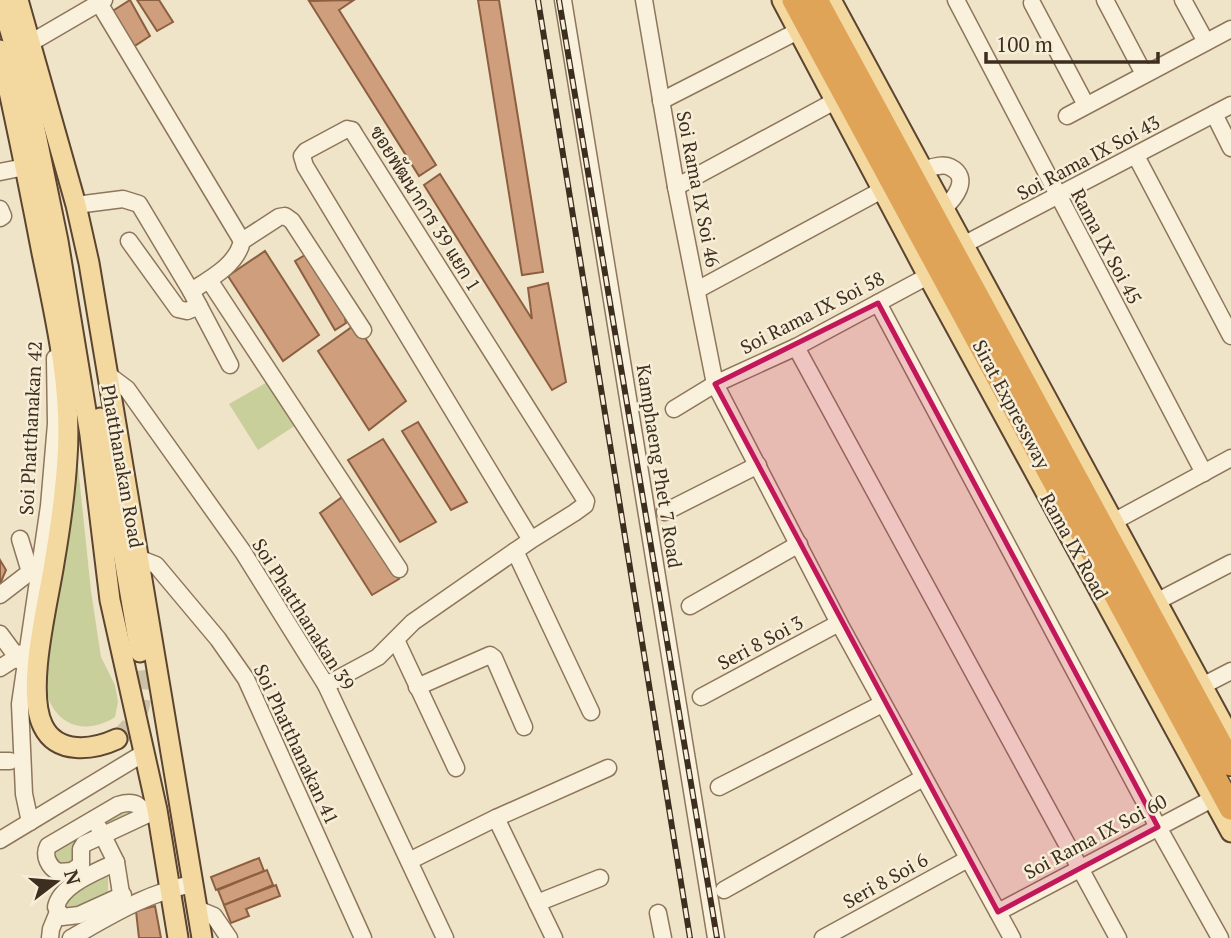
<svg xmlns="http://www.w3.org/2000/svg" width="1231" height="938" font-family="'PT Serif',Sarabun,serif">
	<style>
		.green { fill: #c9cf9b }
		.building { fill: #cf9f7d; stroke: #8d5f41; stroke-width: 2 }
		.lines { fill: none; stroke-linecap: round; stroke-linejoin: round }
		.major-tunnel { stroke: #ccc0a6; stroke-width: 19; stroke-dasharray: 19 10; stroke-linecap: butt }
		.minor-casing { stroke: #8d765c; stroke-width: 19 }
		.major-casing { stroke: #5b4430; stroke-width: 23 }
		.highway-casing { stroke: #5b4430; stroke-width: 26 }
		.minor { stroke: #faf1dc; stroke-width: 16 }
		.major { stroke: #f3d9a0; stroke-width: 19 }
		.highway { stroke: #e0a458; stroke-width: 23 }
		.rail-casing { stroke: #3d2e20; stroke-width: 6 }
		.rail { stroke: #f7eed8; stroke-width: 3.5; stroke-dasharray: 10; stroke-linecap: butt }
		.marked { fill: #c2185b; fill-opacity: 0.2; stroke: #c2185b; stroke-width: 5; stroke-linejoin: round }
		.labels { text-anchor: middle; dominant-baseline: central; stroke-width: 5; stroke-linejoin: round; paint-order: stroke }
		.street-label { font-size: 19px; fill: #3d2e20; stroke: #f7eed8 }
	</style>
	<rect width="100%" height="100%" fill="#f0e4c8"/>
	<g class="green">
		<polygon points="269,381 296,425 258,450 229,404"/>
		<path d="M78,466L91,591L101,657L115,685L118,702L115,717C94,731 66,731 52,706C45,695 46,680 45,667Z"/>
		<polygon points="123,806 128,813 72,846 75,857 69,867 55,869 50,847 68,841 70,843 69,838"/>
		<polygon points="108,875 108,892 63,912 60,900"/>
	</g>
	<g class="building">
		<polygon points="130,0 150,36 133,47 111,12"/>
		<polygon points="137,0 159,0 173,22 157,31"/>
		<polygon points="354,0 339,10 436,165 419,176 309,1"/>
		<polygon points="478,0 499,0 543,272 522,275"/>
		<polygon points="440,174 532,319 528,288 548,283 566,382 552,390 424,185"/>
		<polygon points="265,251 319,335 283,361 228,276"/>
		<polygon points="310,252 348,314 345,319 346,323 335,330 295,261"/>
		<polygon points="356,324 406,401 369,430 318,351"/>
		<polygon points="418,422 467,502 451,510 402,431"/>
		<polygon points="383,439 436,522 400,542 348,460"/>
		<polygon points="345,495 399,579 372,595 320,513"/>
		<polygon points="0,560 6,570 0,584"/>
		<polygon points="259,858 264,871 216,890 211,877"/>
		<polygon points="267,870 273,885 224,905 218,890"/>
		<polygon points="276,885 280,896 246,909 249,916 231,923 224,905"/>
		<polygon points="155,906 161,938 139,938 136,911"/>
	</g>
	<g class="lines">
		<path class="major-tunnel" d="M117,739C147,717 145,685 140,652"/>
		<defs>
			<g id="minor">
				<polyline points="563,0 716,938"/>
				<polyline points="644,0 676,187 715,384 839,623 1012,938"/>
				<polyline points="956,0 1204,473"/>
				<polyline points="1105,0 1144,74"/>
				<polyline points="1183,0 1206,42"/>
				<polyline points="99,3 242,241"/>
				<polyline points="1032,3 1086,105"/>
				<polyline points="32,42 104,0"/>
				<polyline points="661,101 798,31"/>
				<polyline points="1214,114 1231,148"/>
				<polyline points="1067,116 1231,29"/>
				<polyline points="1136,156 1231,336"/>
				<path d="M922,170C930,168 943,163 950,167C972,178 954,199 943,209"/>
				<polyline points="0,172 25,167"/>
				<polyline points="676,187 835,101"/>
				<polyline points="76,205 123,199 139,204 191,291 230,365"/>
				<polyline points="0,209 3,216 0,218"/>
				<polyline points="129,241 178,309 187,311 199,306"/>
				<polyline points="963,245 1231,105"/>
				<polyline points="209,280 399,569"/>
				<polyline points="697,290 882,190"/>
				<path d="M191,291C210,279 237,265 242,241L279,217L285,216L292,221L363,330"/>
				<polyline points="878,303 1158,827 1220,938"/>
				<polyline points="796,347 1118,938"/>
				<polyline points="107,374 127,389 243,552 326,685 445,938"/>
				<polyline points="674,409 715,384 796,347 928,276"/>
				<polyline points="665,512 758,465"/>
				<polyline points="1113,522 1231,458"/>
				<polyline points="20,539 30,572"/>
				<polyline points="515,551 591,712"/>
				<polyline points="138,558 156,565 218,639 246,679 363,938"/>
				<polyline points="0,595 39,565"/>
				<polyline points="1156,602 1231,563"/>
				<polyline points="690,606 799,544"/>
				<polyline points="0,634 14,653 27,654"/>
				<polyline points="396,640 456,768"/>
				<polyline points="0,668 14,659 26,662"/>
				<polyline points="326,685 378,657 413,622 531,540 574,513 585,505 586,501 355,135 352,130 347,129 306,151 302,156 305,166 531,540"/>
				<polyline points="1202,686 1231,671"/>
				<polyline points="417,687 490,655 494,658 524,727"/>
				<polyline points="701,697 839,623"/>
				<polyline points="0,761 10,761"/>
				<polyline points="719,787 882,704"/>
				<path d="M145,815C140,803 131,801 118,805L48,846C43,856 49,867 58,872L72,871L81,865V849L84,844L157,810"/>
				<polyline points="496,818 554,938"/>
				<polyline points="30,822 24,794 20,704 49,506 56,424 55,358"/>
				<polyline points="99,828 116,862 123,906"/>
				<polyline points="0,840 144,753"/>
				<polyline points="409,861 496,818 608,768"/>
				<path d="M116,862C97,872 61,884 56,907L62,917L79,915L123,895"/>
				<polyline points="724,890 923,778"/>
				<polyline points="537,903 600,878"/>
				<polyline points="197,909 214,916 229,938"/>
				<polyline points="998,912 1212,799"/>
				<polyline points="658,913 663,938"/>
				<polyline points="50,938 51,929 58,912"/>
				<path d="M71,938C110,916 148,892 193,884"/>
				<polyline points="823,938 968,859"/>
			</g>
			<g id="major">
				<polyline points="1,0 25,81 58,241 90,435 110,600 157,810 178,938"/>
				<polyline points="18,0 76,205 89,263 202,938"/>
				<polyline points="782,0 928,276 1231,832"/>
				<polyline points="831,0 1231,739"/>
				<path d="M0,50C15,118 29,185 42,253C56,320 72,389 67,458C65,493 60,528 54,563C48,603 25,690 43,726C57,755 93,750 117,739"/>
				<polyline points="100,418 140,652"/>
			</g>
			<g id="highway">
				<polyline points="794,0 1231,808"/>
				<polyline points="816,0 1231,764"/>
			</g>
		</defs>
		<use href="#minor" class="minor-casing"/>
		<use href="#major" class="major-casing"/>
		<use href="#highway" class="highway-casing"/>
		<use href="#minor" class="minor"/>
		<use href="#major" class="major"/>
		<use href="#highway" class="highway"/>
		<defs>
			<g id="rail">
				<polyline points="538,0 690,938"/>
				<polyline points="559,0 717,938"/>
			</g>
		</defs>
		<use href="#rail" class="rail-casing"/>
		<use href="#rail" class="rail"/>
	</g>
	<path class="marked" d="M878,303L1158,827L998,912L715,384Z"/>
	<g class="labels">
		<g class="street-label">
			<text transform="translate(1088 157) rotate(-28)">Soi Rama IX Soi 43</text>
			<text transform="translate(699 189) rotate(79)">Soi Rama IX Soi 46</text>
			<text transform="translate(426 208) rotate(58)">ซอยพัฒนาการ 39 แยก 1</text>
			<text transform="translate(1107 246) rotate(62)">Rama IX Soi 45</text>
			<text transform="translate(812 312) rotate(-27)">Soi Rama IX Soi 58</text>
			<text transform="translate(1012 404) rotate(62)">Sirat Expressway</text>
			<text transform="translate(30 428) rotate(-87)">Soi Phatthanakan 42</text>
			<text transform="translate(123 466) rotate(80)">Phatthanakan Road</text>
			<text transform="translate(660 466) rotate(81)">Kamphaeng Phet 7 Road</text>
			<text transform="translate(1075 546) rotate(61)">Rama IX Road</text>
			<text transform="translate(304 614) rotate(58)">Soi Phatthanakan 39</text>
			<text transform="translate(760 642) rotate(-28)">Seri 8 Soi 3</text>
			<text transform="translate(297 744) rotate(65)">Soi Phatthanakan 41</text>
			<text transform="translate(1095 836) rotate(-28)">Soi Rama IX Soi 60</text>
			<text transform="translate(885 880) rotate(-29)">Seri 8 Soi 6</text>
		</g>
	</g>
	<g transform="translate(56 882) rotate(74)" stroke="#f7eed8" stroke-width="5" paint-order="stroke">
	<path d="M0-5L12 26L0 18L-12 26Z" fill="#3d2e20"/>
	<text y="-10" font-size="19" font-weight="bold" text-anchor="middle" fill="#3d2e20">N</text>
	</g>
	<path d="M986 52v10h172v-10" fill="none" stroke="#3d2e20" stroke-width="3.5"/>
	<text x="996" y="52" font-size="21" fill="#3d2e20" stroke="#f7eed8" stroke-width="5" paint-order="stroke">100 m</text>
</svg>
